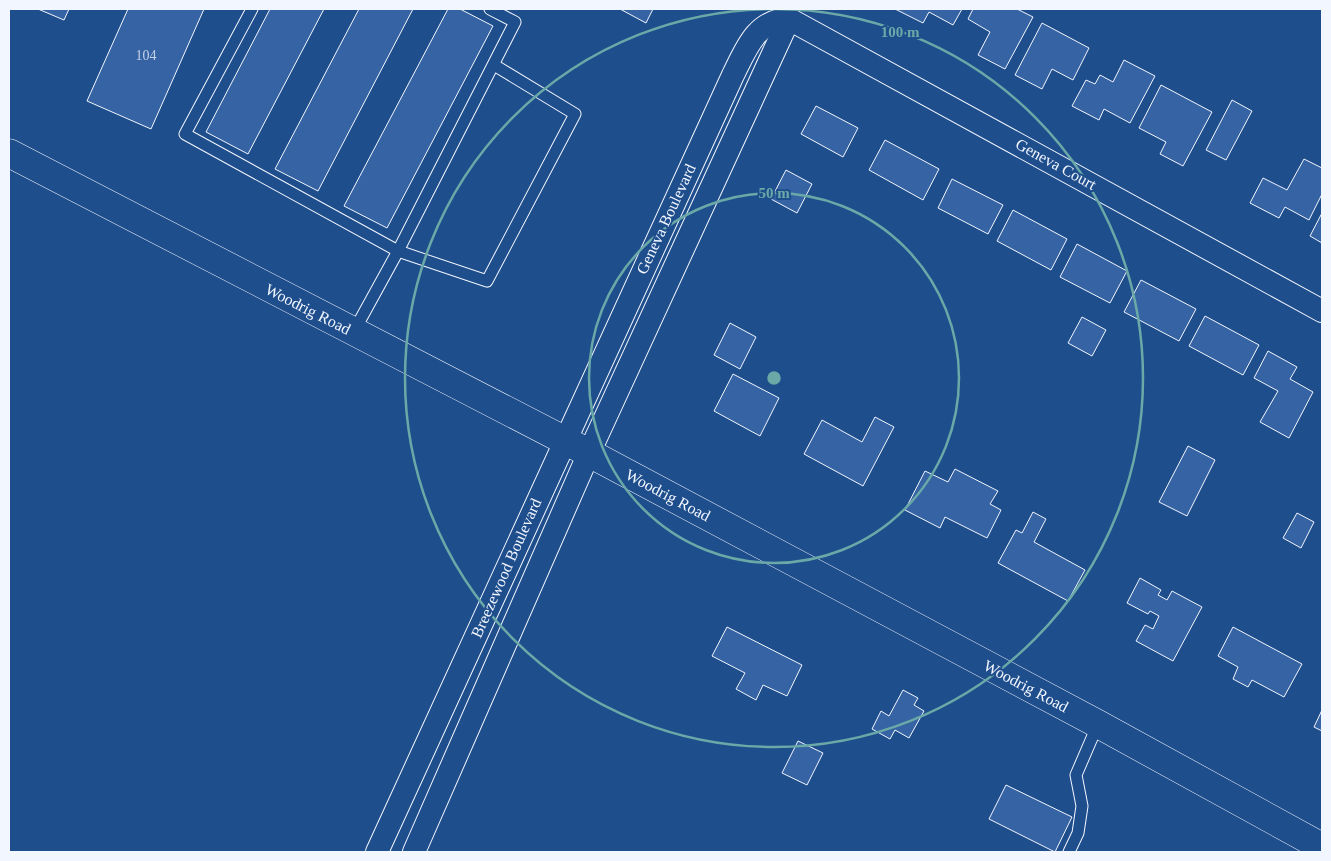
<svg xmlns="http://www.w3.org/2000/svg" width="1331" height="861" font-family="'Times New Roman',serif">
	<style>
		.building { fill: #3563a3; stroke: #f2f6ff }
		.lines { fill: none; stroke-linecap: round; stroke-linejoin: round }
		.lane-casing { stroke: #f2f6ff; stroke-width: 13 }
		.street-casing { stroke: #f2f6ff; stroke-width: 24 }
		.secondary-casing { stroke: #f2f6ff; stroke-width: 29 }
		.lane { stroke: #1f4e8c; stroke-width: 11 }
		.street { stroke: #1f4e8c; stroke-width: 22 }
		.secondary { stroke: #1f4e8c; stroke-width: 28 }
		.ring { fill: none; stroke: #6aa9a8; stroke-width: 2.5 }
		.labels { text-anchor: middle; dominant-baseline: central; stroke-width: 4; stroke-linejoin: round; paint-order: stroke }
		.number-label { font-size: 14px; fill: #c3d1e8 }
		.street-label { font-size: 16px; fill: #f2f6ff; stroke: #1f4e8c }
		.centre { fill: #6aa9a8; stroke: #1f4e8c; stroke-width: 2.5 }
		.ring-label { font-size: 15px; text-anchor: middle; font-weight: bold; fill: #6aa9a8; stroke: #1f4e8c; stroke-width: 4; stroke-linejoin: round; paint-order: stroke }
	</style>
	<rect width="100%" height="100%" fill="#1f4e8c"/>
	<g class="building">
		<polygon points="38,9 69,9 64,20"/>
		<polygon points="128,9 204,9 151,129 87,101"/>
		<polygon points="270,9 324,9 248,154 206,132"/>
		<polygon points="359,9 413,9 318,191 275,169"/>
		<polygon points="448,9 460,9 493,26 387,228 344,206"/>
		<polygon points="620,9 653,9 646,23"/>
		<polygon points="895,9 962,9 953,25 929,12 923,23"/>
		<polygon points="973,9 1017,9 1033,17 1005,69 978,55 990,32 968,19"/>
		<polygon points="1042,23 1089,48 1073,80 1052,69 1042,89 1015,75"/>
		<polygon points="1124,60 1155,76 1130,123 1104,109 1099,120 1072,106 1086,80 1095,84 1100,75 1113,82"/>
		<polygon points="1161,85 1212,112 1183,166 1160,154 1166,142 1139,128"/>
		<polygon points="1232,100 1252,111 1226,160 1206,150"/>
		<polygon points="816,106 858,128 843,157 801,134"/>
		<polygon points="885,140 939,169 923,200 869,170"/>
		<polygon points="1304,159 1322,168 1322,194 1309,220 1285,207 1279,218 1250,203 1263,178 1287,190"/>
		<polygon points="786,170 812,184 797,213 771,199"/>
		<polygon points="952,179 1003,205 988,234 938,208"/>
		<polygon points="1013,210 1067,239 1051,270 997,241"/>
		<polygon points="1322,213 1322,243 1310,236"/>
		<polygon points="1077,244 1127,271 1110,303 1060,277"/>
		<polygon points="1141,280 1196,309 1179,341 1124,312"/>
		<polygon points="1205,316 1259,345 1243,375 1189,346"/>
		<polygon points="1082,317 1106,330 1092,356 1068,343"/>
		<polygon points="730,323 756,337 740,369 714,355"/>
		<polygon points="1268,351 1297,367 1290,379 1313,392 1289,438 1260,422 1278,391 1254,378"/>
		<polygon points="733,374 779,398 760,436 714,411"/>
		<polygon points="875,417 894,427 863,486 804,454 822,420 862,442"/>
		<polygon points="1188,446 1215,460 1187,516 1159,502"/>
		<polygon points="955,469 998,491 990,504 1001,510 987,538 945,517 940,528 905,510 925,471 948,482"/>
		<polygon points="1033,512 1046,519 1034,542 1085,570 1068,601 998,563 1016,530 1022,533"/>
		<polygon points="1297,513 1314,522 1301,548 1283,538"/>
		<polygon points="1140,578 1161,590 1158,595 1167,600 1172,591 1202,607 1173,661 1136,641 1145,625 1153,629 1159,616 1150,611 1148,614 1127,603"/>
		<polygon points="727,627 802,665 787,696 763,685 756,700 736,689 745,673 712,656"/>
		<polygon points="1233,627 1302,664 1284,697 1252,680 1248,687 1233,679 1238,667 1218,656"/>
		<polygon points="903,690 918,698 914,705 924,711 909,738 895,730 890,739 872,729 881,711 889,716"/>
		<polygon points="1322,710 1322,731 1314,727"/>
		<polygon points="798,741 823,753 807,785 782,773"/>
		<polygon points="1006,785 1072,817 1055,852 989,819"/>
	</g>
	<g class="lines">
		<defs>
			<g id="lane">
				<polyline points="252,9 185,134 398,251 487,281 575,114 494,65"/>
				<polyline points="353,333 398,251 515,22 490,9"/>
				<polyline points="1069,852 1078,833 1082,806 1076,775 1098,724"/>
			</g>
			<g id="street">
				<polyline points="789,19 1322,311"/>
				<path d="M377,852L733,75C746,49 756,20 789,19"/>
				<polyline points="414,852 589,453 789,19"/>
			</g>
			<polyline id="secondary" points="9,153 589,453 1098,724 1322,847"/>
		</defs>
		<use href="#lane" class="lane-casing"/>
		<use href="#street" class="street-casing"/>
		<use href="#secondary" class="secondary-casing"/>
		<use href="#lane" class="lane"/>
		<use href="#street" class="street"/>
		<use href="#secondary" class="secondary"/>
	</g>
	<g class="ring">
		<circle cx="774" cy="378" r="185"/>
		<circle cx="774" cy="378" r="369"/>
	</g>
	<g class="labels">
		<g class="number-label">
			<text x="146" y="55">104</text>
		</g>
		<g class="street-label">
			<text transform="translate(1056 164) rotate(29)">Geneva Court</text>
			<text transform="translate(666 219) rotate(-65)">Geneva Boulevard</text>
			<text transform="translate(308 309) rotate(27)">Woodrig Road</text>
			<text transform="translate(668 495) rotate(28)">Woodrig Road</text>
			<text transform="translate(506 568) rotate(-66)">Breezewood Boulevard</text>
			<text transform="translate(1026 686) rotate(28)">Woodrig Road</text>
		</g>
	</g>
	<circle cx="774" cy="378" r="8" class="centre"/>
	<g class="ring-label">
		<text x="900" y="37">100 m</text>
		<text x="774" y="198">50 m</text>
	</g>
	<rect width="1331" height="861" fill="none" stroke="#f2f6ff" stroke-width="20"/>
</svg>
